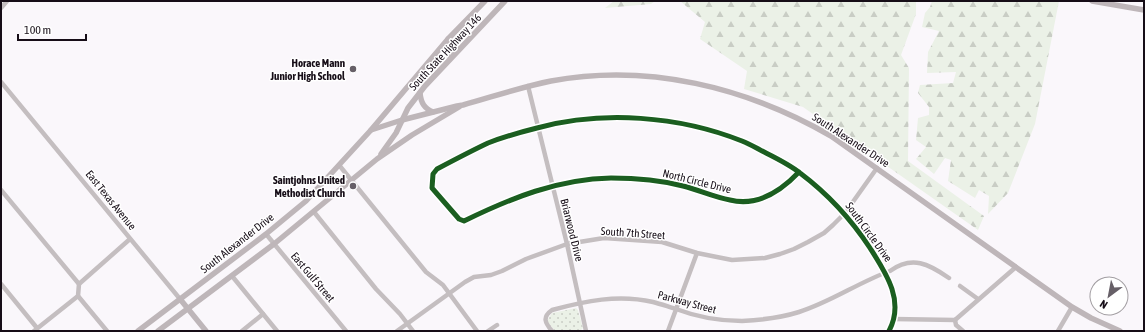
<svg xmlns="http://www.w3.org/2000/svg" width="1145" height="332" font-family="'Asap Condensed',sans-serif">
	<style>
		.forest { fill: url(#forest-firs) }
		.park { fill: url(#park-dots) }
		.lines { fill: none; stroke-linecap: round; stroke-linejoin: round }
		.minor { stroke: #c4bec0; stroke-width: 4.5 }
		.major { stroke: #beb6b9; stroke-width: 5.5 }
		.cycleway-casing { stroke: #fff; stroke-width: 8 }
		.cycleway { stroke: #1b5e20; stroke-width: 5 }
		.poi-dot { fill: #665f67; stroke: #fff; stroke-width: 1.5 }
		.labels { text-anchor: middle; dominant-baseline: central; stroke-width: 3; stroke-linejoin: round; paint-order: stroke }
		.street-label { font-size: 11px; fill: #160d17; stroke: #fff }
		.poi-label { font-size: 11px; font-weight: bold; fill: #160d17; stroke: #fff; text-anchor: end }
	</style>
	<defs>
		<pattern id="forest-firs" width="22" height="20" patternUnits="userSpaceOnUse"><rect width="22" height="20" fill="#ebf1e7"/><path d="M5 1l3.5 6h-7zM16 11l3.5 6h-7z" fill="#c9cdc5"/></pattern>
		<pattern id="park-dots" width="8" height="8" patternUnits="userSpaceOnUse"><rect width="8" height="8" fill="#ebf1e7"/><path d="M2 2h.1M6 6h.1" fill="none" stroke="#c9cdc5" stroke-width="1.8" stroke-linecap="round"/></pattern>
	</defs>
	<rect width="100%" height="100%" fill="#faf7fb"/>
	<g class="forest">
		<polygon points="614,1 655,1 651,4 605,8"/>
		<polygon points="680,1 916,1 916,14 901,55 909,68 908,161 984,216 978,230 803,107 744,89 747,71 700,39 705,22"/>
		<polygon points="932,1 1059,1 1035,124 1008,193 988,214 989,196 979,190 975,198 948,181 951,160 945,158 934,174 916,159 926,147 916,140 918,118 929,115 929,107 918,93 920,85 953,83 956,72 927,73 928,52 939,31 922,27 925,13 930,7"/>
	</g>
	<polygon class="park" points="576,308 578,310 583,328 581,330 555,331 548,323 548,319 552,313"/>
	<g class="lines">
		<g class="minor">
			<polyline points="1,8 7,1"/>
			<polyline points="1,82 180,299"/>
			<polyline points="528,86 567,244 586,331"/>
			<polyline points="339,165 426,272 443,285 477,331"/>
			<path d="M799,172C781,191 758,207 730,200C714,197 699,190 683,186C660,180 635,178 611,178C558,179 511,198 464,221L459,219L432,188L433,174L437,169C454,160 471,151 488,143C503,137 521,132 537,128C603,110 679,116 742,141C750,144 758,149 766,153C778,159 790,165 800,173C828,194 851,219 870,248C886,273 905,301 889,331"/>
			<polyline points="1,190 79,284"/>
			<polyline points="314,212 376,289 400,314 413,331"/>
			<polyline points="266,234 346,331"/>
			<polyline points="232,276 277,331"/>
			<polyline points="1,284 37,328"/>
			<polyline points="960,286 978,299"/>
			<polyline points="78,296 107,331"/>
			<polyline points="894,319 955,320"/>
			<polyline points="955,320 1016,267"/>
			<polyline points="955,320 956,325 963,331"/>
			<polyline points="34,331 78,296 79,284 130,239"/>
			<polyline points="242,331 263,314"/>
			<polyline points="397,331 465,282 474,277 491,275 502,271 526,259 567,244 604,238 662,242 697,253 732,260 765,258 780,254 794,249 808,242 824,233 833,225 845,213 877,168"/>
			<polyline points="488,331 497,325"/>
			<path d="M552,331C545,323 542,317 552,310C585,301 618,294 653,302C661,304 669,307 676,309C697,317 720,321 742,321C761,320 780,318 799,312C831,302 859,282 890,271C912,255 929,264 949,278"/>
			<polyline points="668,331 697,253"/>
			<polyline points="1058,331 1072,307"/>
		</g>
		<g class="major">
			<polyline points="1092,1 1144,10"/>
			<polyline points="448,39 454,46 454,50 450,56"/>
			<path d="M420,93C421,103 424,108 433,112"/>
			<path d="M371,130L402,120L457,106L463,105C492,97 521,87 551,81C648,63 746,87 831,136L1072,307L1091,318L1120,331"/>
			<polyline points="381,154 396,133 408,108 425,86 505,1"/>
			<polyline points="180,299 206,331"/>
			<polyline points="138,331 266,234 306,201 371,130 448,39 485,1"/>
			<polyline points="158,331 274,244 377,159 412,135 459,107"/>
		</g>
		<defs>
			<path id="cycleway" d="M799,172C781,191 758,207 730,200C714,197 699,190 683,186C660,180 635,178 611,178C558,179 511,198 464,221L459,219L432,188L433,174L437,169C454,160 471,151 488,143C503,137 521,132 537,128C603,110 679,116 742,141C750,144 758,149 766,153C778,159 790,165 800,173C828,194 851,219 870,248C886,273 905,301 889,331"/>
		</defs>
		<use href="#cycleway" class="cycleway-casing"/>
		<use href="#cycleway" class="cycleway"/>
	</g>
	<g class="poi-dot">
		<circle cx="353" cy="69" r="4"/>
		<circle cx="353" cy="186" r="4"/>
	</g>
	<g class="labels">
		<g class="street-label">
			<text transform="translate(445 52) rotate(-47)">South State Highway 146</text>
			<text transform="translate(851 140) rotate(33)">South Alexander Drive</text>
			<text transform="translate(697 181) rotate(14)">North Circle Drive</text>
			<text transform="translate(111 200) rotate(51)">East Texas Avenue</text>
			<text transform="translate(572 230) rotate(76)">Briarwood Drive</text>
			<text transform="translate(869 232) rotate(54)">South Circle Drive</text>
			<text transform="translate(633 233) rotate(4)">South 7th Street</text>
			<text transform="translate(237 243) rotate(-38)">South Alexander Drive</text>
			<text transform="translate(313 277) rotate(50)">East Gulf Street</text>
			<text transform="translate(687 302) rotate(15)">Parkway Street</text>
		</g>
		<g class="poi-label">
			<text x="345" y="63">Horace Mann<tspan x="345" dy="13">Junior High School</tspan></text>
			<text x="345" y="180">Saintjohns United<tspan x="345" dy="13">Methodist Church</tspan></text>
		</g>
	</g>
	<rect width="1145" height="332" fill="none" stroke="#160d17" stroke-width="4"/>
	<g transform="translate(1109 296) rotate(212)"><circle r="19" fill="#ffffff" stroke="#a29ea2"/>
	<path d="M0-3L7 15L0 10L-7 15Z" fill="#665f67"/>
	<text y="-6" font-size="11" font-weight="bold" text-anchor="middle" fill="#160d17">N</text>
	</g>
	<path d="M18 34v6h68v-6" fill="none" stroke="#160d17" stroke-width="2"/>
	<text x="24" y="34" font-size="12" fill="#160d17" stroke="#ffffff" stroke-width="3" paint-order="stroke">100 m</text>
</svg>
